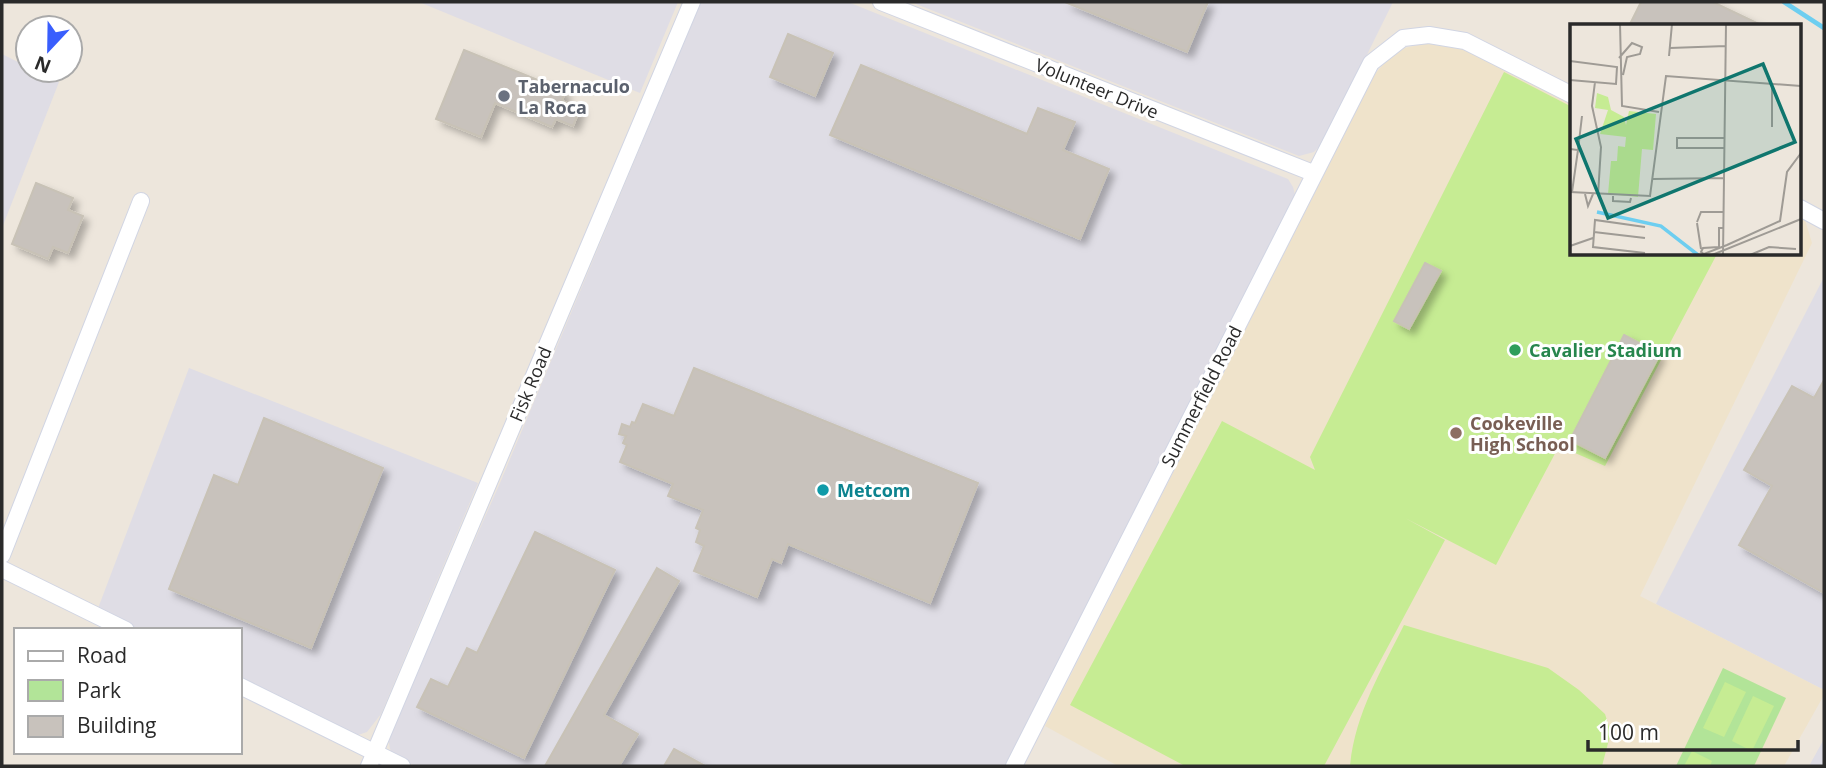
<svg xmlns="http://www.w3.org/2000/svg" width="1826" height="768" font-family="'Open Sans',sans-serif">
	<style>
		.industrial { fill: #dfdde5 }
		.education { fill: #efe3cb }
		.green { fill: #b2e498 }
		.pitch { fill: #c6ec93 }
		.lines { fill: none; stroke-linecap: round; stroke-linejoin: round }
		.stream { stroke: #6dcef0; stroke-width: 4.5 }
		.building { fill: #c8c2bc; stroke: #c8c2b6; stroke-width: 2; filter: url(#shadow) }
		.minor-casing { stroke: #d1d5e3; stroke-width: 18 }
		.minor { stroke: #fff; stroke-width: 16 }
		.worship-dot { fill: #6b7280; stroke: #fff; stroke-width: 2.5 }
		.leisure-dot { fill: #2e9e5b; stroke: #fff; stroke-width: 2.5 }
		.education-dot { fill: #8d6e63; stroke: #fff; stroke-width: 2.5 }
		.culture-dot { fill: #0f9aa8; stroke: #fff; stroke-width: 2.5 }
		.labels { text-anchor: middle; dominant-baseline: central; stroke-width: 6; stroke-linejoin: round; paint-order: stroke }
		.worship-label { font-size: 18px; font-weight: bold; fill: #5b616d; stroke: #fff; text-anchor: start }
		.street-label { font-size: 18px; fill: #2a2a2a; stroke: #fff }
		.leisure-label { font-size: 18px; font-weight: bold; fill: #27864d; stroke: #fff; text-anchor: start }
		.education-label { font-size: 18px; font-weight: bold; fill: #785e54; stroke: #fff; text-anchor: start }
		.culture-label { font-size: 18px; font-weight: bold; fill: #0d838f; stroke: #fff; text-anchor: start }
		.inset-river { fill: none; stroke: #6dcef0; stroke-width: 3.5 }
		.inset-road { fill: none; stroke: #9f9b95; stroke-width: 2 }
		.view { fill: #0f766e; fill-opacity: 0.15; stroke: #0f766e; stroke-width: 3.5 }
		.inset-edge { fill: none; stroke: #2a2a2a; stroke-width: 3.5 }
	</style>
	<defs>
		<filter id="shadow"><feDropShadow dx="5.5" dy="5.5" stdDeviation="3.5" flood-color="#0004"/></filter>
	</defs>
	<rect width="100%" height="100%" fill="#ede6dc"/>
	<g class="industrial">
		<polygon points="419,2 678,2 640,93"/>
		<polygon points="701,2 848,2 1288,179 1293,187 1295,195 1293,205 1007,766 415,766 393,755 390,749 388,737 500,483"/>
		<polygon points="911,2 1393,2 1324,142 1314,152 1299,156"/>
		<polygon points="2,54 28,67 28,70 34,70 59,82 2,228"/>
		<polygon points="1824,277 1824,690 1656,604"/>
		<polygon points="189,368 478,483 381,714 367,732 358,735 349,733 240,681 240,630 136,630 97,611"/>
		<polygon points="1824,739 1824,766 1809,766"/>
	</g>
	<polygon class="education" points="1427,43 1445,44 1467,49 1572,102 1572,254 1800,254 1800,217 1805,220 1812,243 1640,596 1824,690 1824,695 1784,766 1118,766 1045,726 1374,75 1389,58 1405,48"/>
	<polygon class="green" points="1723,668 1786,698 1754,766 1676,766"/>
	<g class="pitch">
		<polygon points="1504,72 1572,107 1572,254 1717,254 1605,466 1559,446 1496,565 1405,518 1445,540 1324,766 1185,766 1070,705 1222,421 1315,470 1310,457"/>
		<path d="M1404,625L1548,668L1579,690L1605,714L1611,732L1602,766H1350C1355,714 1381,671 1404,625Z"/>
		<polygon points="1725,682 1746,692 1724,737 1703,728"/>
		<polygon points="1753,696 1774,706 1752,751 1732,741"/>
		<polygon points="1692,751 1712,761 1710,766 1684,766"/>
	</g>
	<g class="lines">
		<polyline class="stream" points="1784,2 1824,28"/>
	</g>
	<g class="building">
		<polygon points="1065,2 1208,2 1187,52"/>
		<polygon points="1641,2 1713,2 1763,26 1629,26"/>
		<polygon points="788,34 833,53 815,96 770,77"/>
		<polygon points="464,50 565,91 562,101 580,108 573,126 556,119 552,127 495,103 481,137 436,119"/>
		<polygon points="861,65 1027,134 1038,108 1075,122 1063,150 1109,169 1080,239 830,135"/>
		<polygon points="36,183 73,198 68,210 83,216 68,253 53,247 48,259 12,244"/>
		<polygon points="1425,263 1441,271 1409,329 1394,321"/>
		<polygon points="1624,335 1660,354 1605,458 1570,440"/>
		<polygon points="694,368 978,483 930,603 788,544 781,563 772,559 757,597 694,571 704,546 696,542 700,530 696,528 703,510 668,496 673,484 620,462 627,445 623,443 626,436 619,434 622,424 630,427 632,422 635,423 643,404 674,416"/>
		<polygon points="1824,380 1824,593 1739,545 1772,486 1744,470 1792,386 1814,398"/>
		<polygon points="264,418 383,468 311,648 169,589 214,475 238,485"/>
		<polygon points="535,532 615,570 524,758 417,707 431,679 448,687 467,648 477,653"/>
		<polygon points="657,568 679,581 604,715 638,734 619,766 545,766"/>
		<polygon points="674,749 705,766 664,766"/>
	</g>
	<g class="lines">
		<defs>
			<g id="minor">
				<polyline points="881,2 1313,173"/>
				<polyline points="1800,208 1824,221"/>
				<polyline points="2,555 141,201"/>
				<polyline points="2,569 126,630"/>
				<polyline points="240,686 402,766"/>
				<polyline points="369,766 692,2"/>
				<polyline points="1014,766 1371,63 1403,38 1429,35 1465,41 1572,95"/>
			</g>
		</defs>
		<use href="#minor" class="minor-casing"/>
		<use href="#minor" class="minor"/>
	</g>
	<circle class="worship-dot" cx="504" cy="96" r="7"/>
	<circle class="leisure-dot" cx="1515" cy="350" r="7"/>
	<circle class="education-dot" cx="1456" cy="433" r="7"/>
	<circle class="culture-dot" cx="823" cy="490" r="7"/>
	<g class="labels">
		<g class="worship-label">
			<text x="518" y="86">Tabernaculo<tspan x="518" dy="21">La Roca</tspan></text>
		</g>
		<g class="street-label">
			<text transform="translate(1097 88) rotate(22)">Volunteer Drive</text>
			<text transform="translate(530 384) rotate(-67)">Fisk Road</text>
			<text transform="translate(1201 396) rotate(-63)">Summerfield Road</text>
		</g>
		<g class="leisure-label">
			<text x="1529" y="350">Cavalier Stadium</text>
		</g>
		<g class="education-label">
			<text x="1470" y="423">Cookeville<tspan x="1470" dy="21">High School</tspan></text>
		</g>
		<g class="culture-label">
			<text x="837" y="490">Metcom</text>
		</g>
	</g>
	<g transform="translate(1570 24)">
		<rect width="231" height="231" fill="#ede6dc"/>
		<path d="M27,69L38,73L41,86L54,93L56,101L59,87L86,90L83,126L72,125L68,173L38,170L41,137H47L48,122L55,123L56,113L30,110L38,86L25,84Z" fill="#c6ec93"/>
		<path class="inset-river" d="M27,188L91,202L128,231"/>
		<path class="inset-road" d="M50,0L52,82L89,88M100,24L156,22M99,32L102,0M49,34L62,19L72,23L70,30L57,33L53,51M0,37L47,43L46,60L0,56M25,58L22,82L31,123L28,171M202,60V103M155,124H107V114H155M0,125L8,126L2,168M8,126L12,92M83,155L154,154M0,168L80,172L96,52L231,62M15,170L18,182L23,170M43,172V177L60,178L61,174M127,198L131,188H154M127,199L131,225M75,203L25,196L23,223L75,229M154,204H149V223L133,224L131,228L134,230L157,221L210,197L217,148L231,129M24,208L75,214M0,222L23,214M142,231L231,195M153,231L156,0M180,231L199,223L226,225"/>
		<path class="view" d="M193,40L225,118L38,194L6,115Z"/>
		<rect width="231" height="231" class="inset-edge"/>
	</g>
	<rect width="1826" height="768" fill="none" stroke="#2a2a2a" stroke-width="7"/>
	<rect x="14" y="628" width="228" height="126" fill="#ffffff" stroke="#aaaaaa" stroke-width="2"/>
	<rect x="28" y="651" width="35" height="10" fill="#ffffff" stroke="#aaaaaa" stroke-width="2"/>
	<text x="77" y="663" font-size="21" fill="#2a2a2a">Road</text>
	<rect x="28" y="680" width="35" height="21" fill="#b2e498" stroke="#aaaaaa" stroke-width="2"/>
	<text x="77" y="698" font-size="21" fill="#2a2a2a">Park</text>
	<rect x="28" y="716" width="35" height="21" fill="#c8c2bc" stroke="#aaaaaa" stroke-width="2"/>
	<text x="77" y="733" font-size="21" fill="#2a2a2a">Building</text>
	<g transform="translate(49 49) rotate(202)"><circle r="33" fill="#ffffff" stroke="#aaaaaa" stroke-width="2"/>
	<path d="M0-5L12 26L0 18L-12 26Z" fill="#395efd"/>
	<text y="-10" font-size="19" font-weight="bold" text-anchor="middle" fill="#2a2a2a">N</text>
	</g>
	<path d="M1588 740v10h210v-10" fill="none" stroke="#2a2a2a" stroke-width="3.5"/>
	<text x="1598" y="740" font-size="21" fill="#2a2a2a" stroke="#ffffff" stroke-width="5" paint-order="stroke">100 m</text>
</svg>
